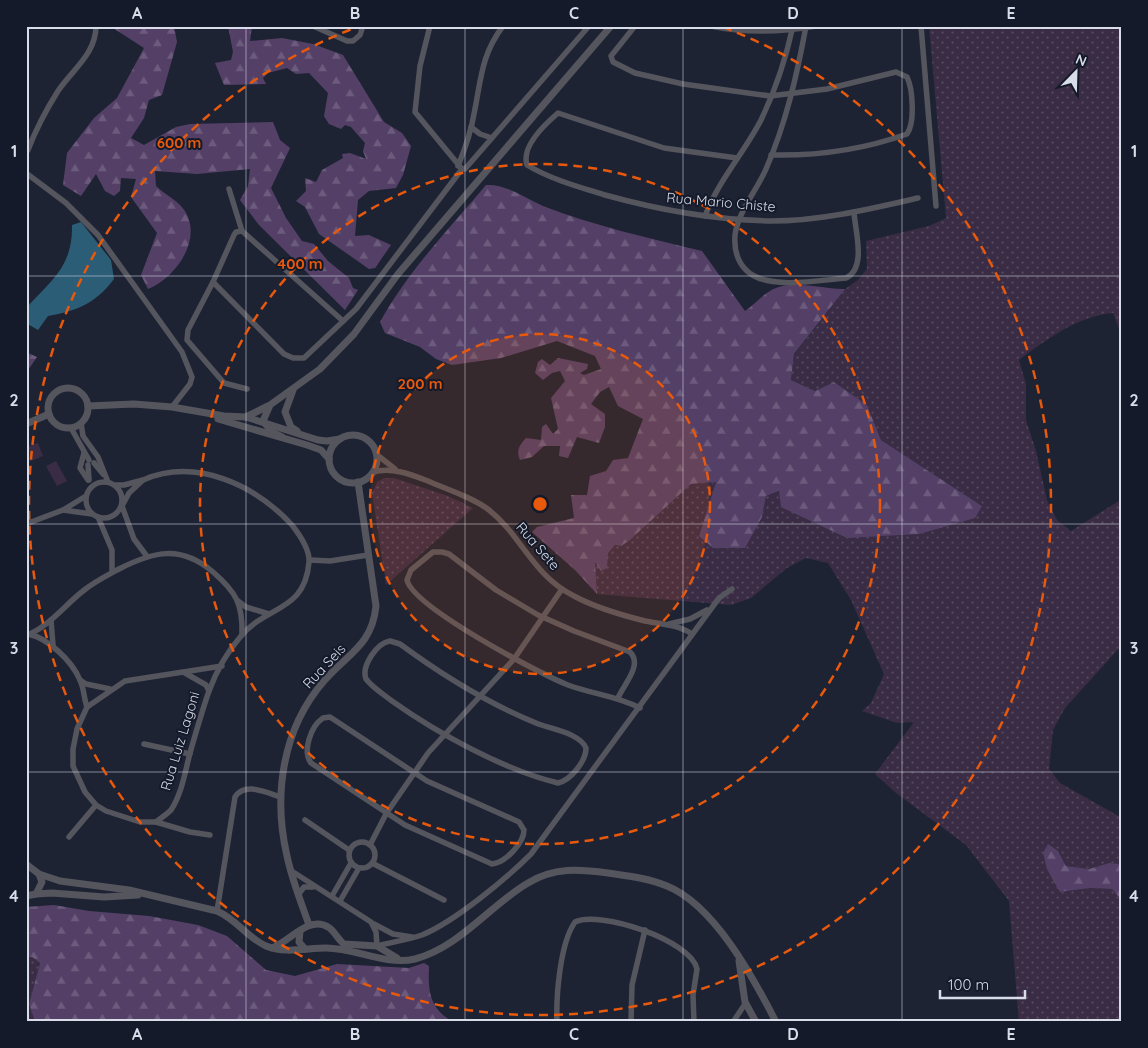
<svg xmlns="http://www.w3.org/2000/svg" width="1148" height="1048" font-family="Quicksand,sans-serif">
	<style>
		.grass { fill: url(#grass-dots) }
		.forest { fill: url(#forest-firs) }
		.garden { fill: #392c44 }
		.water { fill: #2c5d76 }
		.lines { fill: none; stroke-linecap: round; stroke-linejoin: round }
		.minor { stroke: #55555e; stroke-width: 5.5 }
		.tertiary { stroke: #55555e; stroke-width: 7 }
		.grid { fill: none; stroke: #d9dde9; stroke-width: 1; stroke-opacity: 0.55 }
		.ring { fill: none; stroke: #e8590c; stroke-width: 2.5; stroke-dasharray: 9 6 }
		.labels { text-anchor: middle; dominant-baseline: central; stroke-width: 4; stroke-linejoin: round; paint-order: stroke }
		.street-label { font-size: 14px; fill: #d9dde9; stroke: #141a2a }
		.centre { fill: #e8590c; stroke: #141a2a; stroke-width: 2.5 }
		.ring-label { font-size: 15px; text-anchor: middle; font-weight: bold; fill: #e8590c; stroke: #141a2a; stroke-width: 4; stroke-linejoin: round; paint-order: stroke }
		.neatline { fill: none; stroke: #d9dde9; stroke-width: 2 }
		.grid-label { font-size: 16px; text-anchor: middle; font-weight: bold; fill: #d9dde9 }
	</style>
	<defs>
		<pattern id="grass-dots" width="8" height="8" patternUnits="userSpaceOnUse" patternTransform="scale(1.25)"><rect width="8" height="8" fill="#392c44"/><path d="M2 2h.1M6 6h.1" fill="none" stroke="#554a5f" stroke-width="1.8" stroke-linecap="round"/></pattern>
		<pattern id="forest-firs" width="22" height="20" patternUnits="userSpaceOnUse" patternTransform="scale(1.25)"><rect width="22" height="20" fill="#544066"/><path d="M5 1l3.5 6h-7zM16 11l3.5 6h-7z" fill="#6c5b7c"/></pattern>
	</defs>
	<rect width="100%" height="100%" fill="#1e2334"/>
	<g class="grass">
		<path d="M929,26H1122V336L1113,313C1078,316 1047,339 1019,360L1026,384V420L1036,451L1047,500L1057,520L1071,531L1122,499V645L1065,708L1053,730L1049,769L1060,783L1122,818V864L1109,863L1089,869L1066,866L1058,851L1060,892L1090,888L1112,889L1122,901V1022H1019L1009,901L966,845L896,793L875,774L914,722L897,723L862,711L871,703L884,674L851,600L828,563L806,558L787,568L751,598L731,605L597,594L594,561L615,545L621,546L629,541L691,484L716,482L699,535L762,517L766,496L780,491L982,506L881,440L867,405L834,382L815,391L791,380L794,355L845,289L858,280L867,269L866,241L929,226L946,218Z"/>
		<polygon points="384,478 394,478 448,496 473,508 386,585 372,493 377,482"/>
		<polygon points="26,957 32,957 40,963 29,1004 35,1022 26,1022"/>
	</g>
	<g class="forest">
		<path d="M110,26H174L177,42L162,95L149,100L144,118L131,138L144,145L176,127L190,124L273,122L280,140L290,148L271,188L286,218L302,241L314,244L328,261L349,278L353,288L358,290L345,310L259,225L240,200L248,186L250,169L197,174L155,171L156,186C163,193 173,198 180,205C207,233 178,277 148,289L141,275L157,233L131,197L136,179L121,178L120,191L114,196L105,191L96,174L81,196L63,185L67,153L94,118L117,98L144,48Z"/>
		<polygon points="228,26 252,26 250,41 282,38 313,44 343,55 384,122 402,133 411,146 403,175 396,188 369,191 358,200 355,236 369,235 391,245 375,268 369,269 319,234 305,207 296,201 306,191 305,178 316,182 322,170 343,158 342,154 350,153 366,159 363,151 365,143 351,127 345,125 341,129 329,124 324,116 328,93 309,73 296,74 287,68 268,73 263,78 266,84 224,85 215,63 231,60 233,52"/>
		<path d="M486,185C507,184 524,198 543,206C595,226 648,238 702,251L745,311C755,304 765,292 776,288C796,280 825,290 845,289L794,354L791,380L815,391L834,382L867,405L881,440L982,506L975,518L919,534L847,538L781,507L779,491L766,496L762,517L745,548H713L699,536L716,482L691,484L629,541L621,546L615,545L608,553L607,568L601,571L595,562L597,594L575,570L532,532L537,527L574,518L571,495H587L590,476L606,471L613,460L628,458L643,419L618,406L609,387L600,392L591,404L605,414V427L599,443L577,437L568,458L559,456L560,446H544L532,457L520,460C516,450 519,446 526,438L541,440L542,427L546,424L553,434L558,429L551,398L565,381L560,371L552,373L543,380L535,373L538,362L542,359L550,365L558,358L588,364L587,369L580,373L584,375L601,369L595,356L557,341L501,358L452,365L436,359L420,347L385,333L380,322C408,271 449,229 486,185Z"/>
		<polygon points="26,352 37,357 26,373"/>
		<polygon points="1048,844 1058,851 1066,866 1089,869 1109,863 1122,864 1122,901 1112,889 1090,888 1060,892 1047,869 1043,853"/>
		<path d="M54,905L89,911L149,916L198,925L227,936L266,970L295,976L337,964L409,968L424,963L429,966C428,991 429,1008 453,1022H35L29,1004L40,963L32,957H26V907Z"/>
	</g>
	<g class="garden">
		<polygon points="38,443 43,456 26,463 26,447"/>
		<polygon points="56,461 67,481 57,486 46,466"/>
	</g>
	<path class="water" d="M81,222L111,260L114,279C96,303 77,311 48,316L38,330L26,323V308C52,280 73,266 72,225Z"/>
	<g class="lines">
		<g class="minor">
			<polyline points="313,26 347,41 353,41 360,35 363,26"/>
			<polyline points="430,26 420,66 415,112 462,169 465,169 589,26"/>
			<path d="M635,26L611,56L613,62L635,73L683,84L770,96L827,89L896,72L907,77C913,89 915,123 907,134C865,149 816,156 771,155"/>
			<path d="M711,26C744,33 782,32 816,26"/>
			<path d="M806,26C797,75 786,123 766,169C757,190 738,212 735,235C734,248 737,261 746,270C766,291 820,280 846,278C867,268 855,231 854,212"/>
			<polyline points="921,26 936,206"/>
			<polyline points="471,127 480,134 492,138"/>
			<path d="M28,150C36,129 46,110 58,91C72,70 96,54 96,26"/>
			<path d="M737,158L664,148L558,113C544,125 521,147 527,165C550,179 579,187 605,195C659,210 714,220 771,221C820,221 870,209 918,198"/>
			<path d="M458,166C465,149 471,132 474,114C481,80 481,55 503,26"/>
			<polyline points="26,173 66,203 98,235 182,352 192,377 190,384 172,407"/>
			<polyline points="229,189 242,231"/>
			<path d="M705,216C718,181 744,153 761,120C775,91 786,58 793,26"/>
			<polyline points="213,282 234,235 236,232 242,231 343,321"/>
			<polyline points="247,389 224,383 187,340 188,330 213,282 284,354 293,358 304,358 356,309 462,169"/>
			<polyline points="81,423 83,436 98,457 108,482"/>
			<polyline points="71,428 89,460"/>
			<polyline points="84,453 80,468 88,480"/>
			<polyline points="376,454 395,469"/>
			<polyline points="94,463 103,474"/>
			<polyline points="88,465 89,480"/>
			<path d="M373,472C392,467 410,474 428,481C448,490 472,497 489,510C522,536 532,575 574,596C596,608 621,615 645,621C661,624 679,625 692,634"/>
			<path d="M143,480C196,457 255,485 292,525C299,534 310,550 309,562C305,612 267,605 241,636C228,651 216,672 209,691C202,711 196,732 190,753C185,772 182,793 171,810C167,814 161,818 156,822"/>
			<circle cx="104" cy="500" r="18"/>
			<polyline points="116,485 124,485 143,480 129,493 122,506 134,539 146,555"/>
			<polyline points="86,496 63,510 92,514"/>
			<polyline points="98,517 112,550 112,572"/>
			<polyline points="26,524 63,510"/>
			<polyline points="310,560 330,561 368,555"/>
			<polyline points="238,601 246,607 269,614"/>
			<polyline points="51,620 53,645"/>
			<polyline points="669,624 690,619 707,610"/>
			<path d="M28,634C48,638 72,661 80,680C84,688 84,699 87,707"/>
			<path d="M30,634C51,624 65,605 83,591C94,582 106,576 119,569C154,551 181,545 213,572C236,592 243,604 242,635"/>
			<path d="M390,641L400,644C442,675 487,703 536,723C550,729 580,733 586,748C586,761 571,780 558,783C504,770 437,733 392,701C383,694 373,688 366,679C361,666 377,643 390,641Z"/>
			<polyline points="185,673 206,685 209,691"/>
			<polyline points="80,680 86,684 110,689"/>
			<path d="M618,698C624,684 643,665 630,652L574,631L538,615L496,590L449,554L442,552H433L411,570L407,580C413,607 540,674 568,685C592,694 617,696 640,708"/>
			<path d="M330,717L427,781L519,822L524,830C524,843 505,863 492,864L405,825L311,763C302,751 311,726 323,718Z"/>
			<polyline points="144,744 190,754"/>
			<polyline points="305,820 349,850"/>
			<polyline points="210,835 190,832 156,822 140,822 106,811 96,805 85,792 73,766 73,749 77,729 87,707 125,681 222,666"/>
			<polyline points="69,837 96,805"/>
			<circle cx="362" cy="855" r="13"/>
			<polyline points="370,845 386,814 428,753 514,659 562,589"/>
			<polyline points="372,863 444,900"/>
			<path d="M290,870L371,922L376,932L377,946C392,942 408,940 422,935C454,922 506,879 531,854L719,598L732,589"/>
			<polyline points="298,895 304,887 313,887"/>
			<polyline points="332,896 351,863"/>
			<polyline points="340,901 359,868"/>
			<path d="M217,911L235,797C245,781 267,793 281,797"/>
			<polyline points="374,924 393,934 412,937"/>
			<path d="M557,1022C556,996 560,943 575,922C599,910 691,940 697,969L693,995L694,1022"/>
			<polyline points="631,1022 632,985 645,930"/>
			<polyline points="733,1022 745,1004"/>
		</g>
		<g class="tertiary">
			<circle cx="68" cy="408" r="20"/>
			<polyline points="293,390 285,412 291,427 297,431"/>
			<polyline points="88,406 134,404 172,407 224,416 246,417 318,440 327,441 340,439"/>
			<polyline points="246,417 268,406"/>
			<polyline points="218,419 307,445 321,450 329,459"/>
			<polyline points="26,424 49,414"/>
			<circle cx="353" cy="459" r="24"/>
			<polyline points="282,437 272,432 263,421 270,405 320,369 354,334 398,274 611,26"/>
			<polyline points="26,864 39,874 42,882 36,894 26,896"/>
			<path d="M39,874L60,881L129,890L217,911C236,919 248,938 266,946C285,954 307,948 326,948C356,948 386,966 415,959C460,947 490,905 528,883C554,867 579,869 608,873C628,876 648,878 667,886C714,905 753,977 776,1022"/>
			<polyline points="36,894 52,893 104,897 138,895"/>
			<path d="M309,925C301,902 292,880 287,856C273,796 282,729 324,681C347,654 372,646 376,606L358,482"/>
			<polyline points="300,931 299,942 305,949"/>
			<path d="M272,948C289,942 309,915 328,927C335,931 337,939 344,944L377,946L397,958"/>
			<polyline points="739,961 745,1002 756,1022"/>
		</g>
	</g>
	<path class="grid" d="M246,26V1022M465,26V1022M683,26V1022M902,26V1022M26,276H1122M26,524H1122M26,772H1122"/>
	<circle cx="540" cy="504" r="170" fill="#e8590c" fill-opacity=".12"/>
	<g class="ring">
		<circle cx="540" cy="504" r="170"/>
		<circle cx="540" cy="504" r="340"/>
		<path d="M723 27A511 511 0 1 1 357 27"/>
	</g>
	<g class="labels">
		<g class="street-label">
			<text transform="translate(721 202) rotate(5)">Rua Mario Chiste</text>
			<text transform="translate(538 546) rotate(49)">Rua Sete</text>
			<text transform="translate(324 666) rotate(-47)">Rua Seis</text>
			<text transform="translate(180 741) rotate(-73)">Rua Luiz Lagoni</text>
		</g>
	</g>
	<circle cx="540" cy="504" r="8" class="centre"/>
	<g class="ring-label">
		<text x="179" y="148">600 m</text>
		<text x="300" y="269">400 m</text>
		<text x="420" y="389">200 m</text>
	</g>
	<rect width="1148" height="1048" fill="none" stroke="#141a2a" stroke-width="55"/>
	<g transform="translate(1076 72) rotate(23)" stroke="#141a2a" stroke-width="4" paint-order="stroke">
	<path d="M0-4L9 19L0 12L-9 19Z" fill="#d9dde9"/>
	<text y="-8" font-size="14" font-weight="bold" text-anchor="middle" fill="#d9dde9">N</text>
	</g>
	<path d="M940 990v8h85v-8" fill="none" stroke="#d9dde9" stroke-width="2.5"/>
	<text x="948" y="990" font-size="15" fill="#d9dde9" stroke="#141a2a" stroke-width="4" paint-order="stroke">100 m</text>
	<rect x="28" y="28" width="1092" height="992" class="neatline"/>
	<g class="grid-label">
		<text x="137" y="19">A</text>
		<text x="355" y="19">B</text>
		<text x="574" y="19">C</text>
		<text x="793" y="19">D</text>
		<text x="1011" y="19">E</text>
		<text x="14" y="157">1</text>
		<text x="1134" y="157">1</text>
		<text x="14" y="406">2</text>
		<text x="1134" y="406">2</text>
		<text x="14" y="654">3</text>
		<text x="1134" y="654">3</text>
		<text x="14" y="902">4</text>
		<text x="1134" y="902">4</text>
		<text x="137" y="1040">A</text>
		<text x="355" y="1040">B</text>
		<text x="574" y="1040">C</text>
		<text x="793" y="1040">D</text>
		<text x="1011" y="1040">E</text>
	</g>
</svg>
